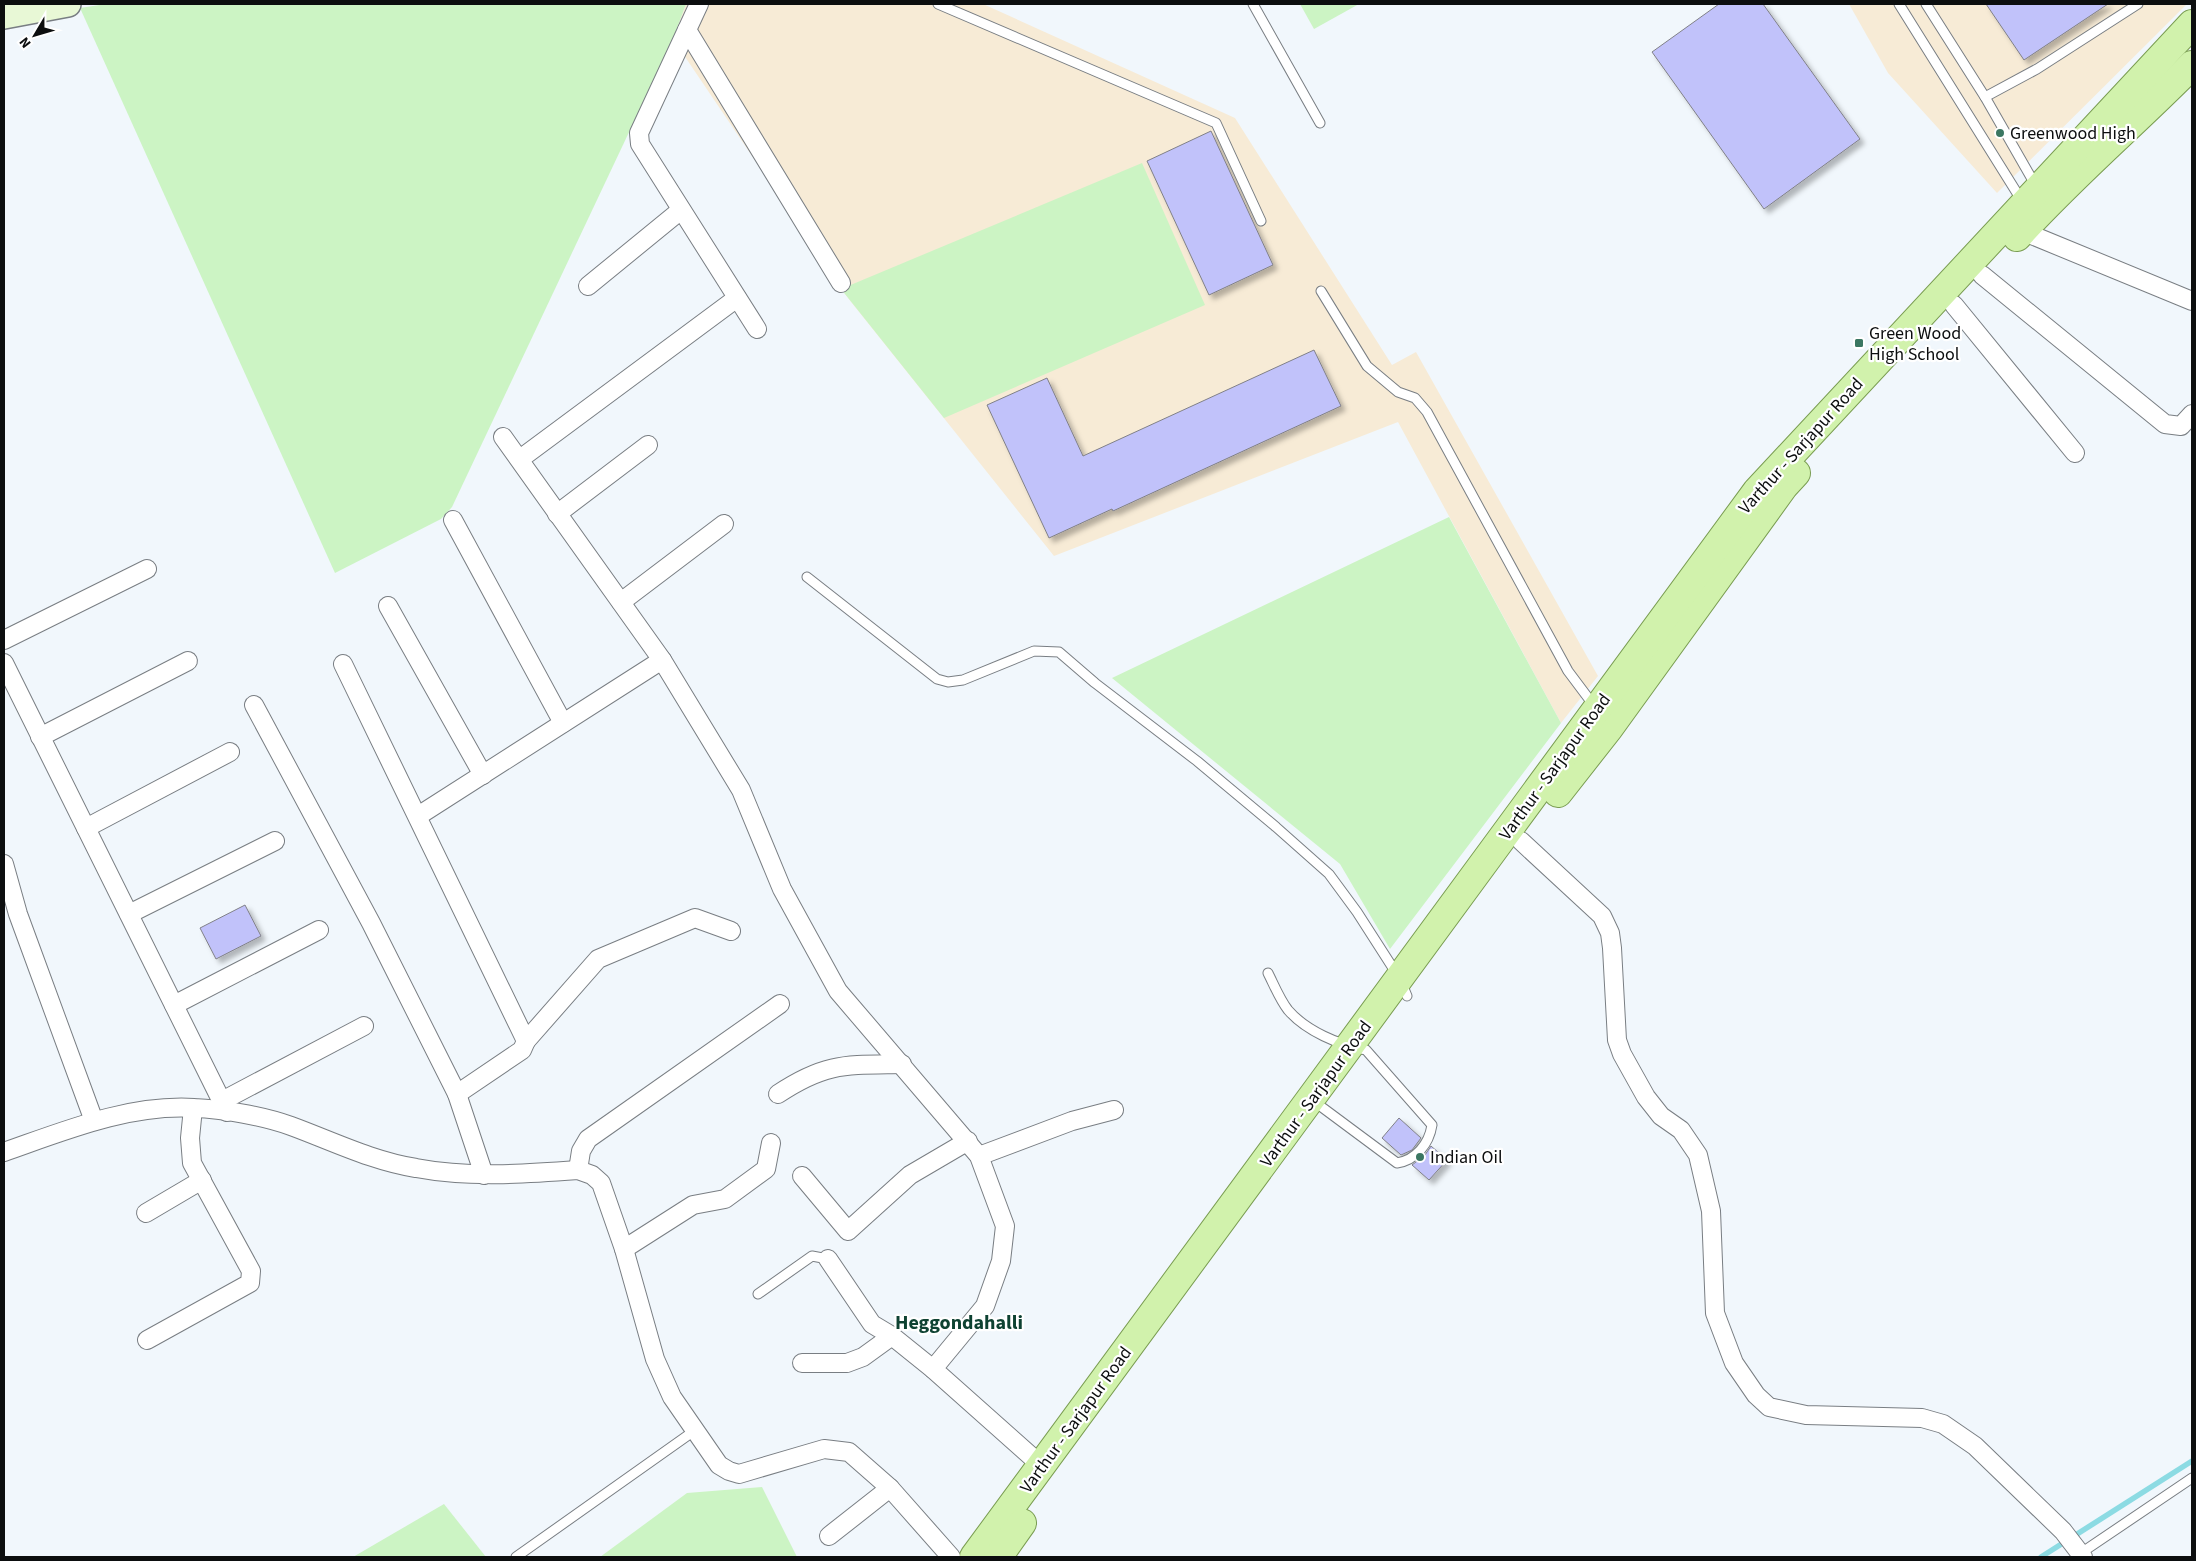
<svg xmlns="http://www.w3.org/2000/svg" width="2196" height="1561" font-family="'Source Sans 3',sans-serif">
	<style>
		.education { fill: #f7ebd6 }
		.green { fill: #ccf4c4 }
		.lines { fill: none; stroke-linecap: round; stroke-linejoin: round }
		.stream { stroke: #8cdbe3; stroke-width: 5.5 }
		.building { fill: #c1c2fa; stroke: #808087; filter: url(#shadow) }
		.lane-casing { stroke: #797e83; stroke-width: 11 }
		.street-casing { stroke: #797e83; stroke-width: 20 }
		.secondary-casing { stroke: #797e83; stroke-width: 28 }
		.primary-casing { stroke: #799c51; stroke-width: 30 }
		.lane { stroke: #fff; stroke-width: 9 }
		.street { stroke: #fff; stroke-width: 18 }
		.secondary { stroke: #e8f8d6; stroke-width: 25 }
		.primary { stroke: #d1f2ac; stroke-width: 28 }
		.poi-dot { fill: #3b7762; stroke: #fff; stroke-width: 2 }
		.labels { text-anchor: middle; dominant-baseline: central; stroke-width: 4.5; stroke-linejoin: round; paint-order: stroke }
		.poi-label { font-size: 18px; fill: #0c0e0f; stroke: #fff; text-anchor: start }
		.street-label { font-size: 18px; fill: #0c0e0f; stroke: #fff }
		.quarter-label { font-size: 20px; font-weight: bold; fill: #0e4232; stroke: #fff }
	</style>
	<defs>
		<filter id="shadow"><feDropShadow dx="4.5" dy="4.5" stdDeviation="2.5" flood-color="#0004"/></filter>
	</defs>
	<rect width="100%" height="100%" fill="#f1f7fc"/>
	<g class="education">
		<polygon points="686,4 983,4 1235,118 1392,365 1416,352 1598,676 1561,723 1398,422 1054,556 848,298 673,39"/>
		<polygon points="1849,4 2187,4 1997,193 1888,73"/>
	</g>
	<g class="green">
		<polygon points="106,4 686,4 673,39 452,507 441,519 335,573 80,8"/>
		<polygon points="1300,4 1359,4 1314,29"/>
		<polygon points="1142,163 1205,305 944,418 841,289"/>
		<polygon points="1449,517 1561,723 1390,949 1340,864 1112,678"/>
		<polygon points="762,1487 797,1557 600,1557 687,1493"/>
		<polygon points="444,1504 486,1557 353,1557"/>
	</g>
	<g class="lines">
		<polyline class="stream" points="2041,1557 2192,1461"/>
	</g>
	<g class="building">
		<polygon points="1719,4 1763,4 1860,139 1764,209 1652,52"/>
		<polygon points="1986,4 2108,4 2024,60"/>
		<polygon points="1211,131 1273,265 1209,295 1147,161"/>
		<polygon points="1314,350 1341,406 1113,511 1112,509 1049,538 987,405 1047,378 1083,456"/>
		<polygon points="245,905 261,936 216,959 200,928"/>
		<polygon points="1399,1118 1421,1138 1412,1150 1401,1155 1382,1138"/>
		<polygon points="1431,1146 1447,1160 1429,1180 1412,1165 1425,1155"/>
	</g>
	<g class="lines">
		<defs>
			<g id="lane">
				<polyline points="938,4 1216,123 1261,221"/>
				<polyline points="1253,4 1320,123"/>
				<polyline points="1899,4 2022,201"/>
				<polyline points="1926,4 1985,97 2036,186"/>
				<polyline points="1985,97 2037,69 2138,4"/>
				<polyline points="1321,291 1367,366 1398,392 1415,398 1427,412 1568,671 1595,707"/>
				<polyline points="807,577 937,679 948,682 963,680 1034,651 1059,652 1095,683 1197,761 1276,827 1329,874 1357,912 1400,979 1407,996"/>
				<path d="M1268,973C1274,985 1280,1000 1288,1010C1306,1031 1339,1045 1366,1050L1432,1125C1429,1144 1416,1160 1397,1163L1323,1108"/>
				<polyline points="758,1294 812,1256 828,1259"/>
				<polyline points="2081,1553 2192,1478"/>
				<polyline points="516,1557 694,1431"/>
			</g>
			<g id="street">
				<polyline points="699,4 639,133 640,144 757,329"/>
				<polyline points="687,30 841,283"/>
				<polyline points="2022,231 2192,301"/>
				<polyline points="1982,275 2165,424 2181,426 2192,414"/>
				<polyline points="588,286 681,210"/>
				<polyline points="1954,305 2075,453"/>
				<polyline points="503,437 662,660 741,790 782,889 838,991 979,1156 1005,1226 1001,1261 985,1306 933,1369 1042,1466"/>
				<polyline points="520,459 737,298"/>
				<polyline points="557,514 648,445"/>
				<polyline points="453,520 563,723"/>
				<polyline points="621,602 724,524"/>
				<polyline points="388,606 483,775"/>
				<polyline points="4,640 147,569"/>
				<polyline points="4,663 227,1112"/>
				<polyline points="343,664 526,1041 522,1050 457,1094"/>
				<polyline points="254,705 371,923 457,1094 484,1175"/>
				<polyline points="40,737 188,661"/>
				<polyline points="418,816 662,660"/>
				<polyline points="86,828 230,752"/>
				<polyline points="1521,841 1602,916 1610,933 1612,948 1617,1040 1622,1054 1646,1097 1661,1116 1681,1130 1698,1155 1711,1211 1715,1313 1734,1363 1756,1395 1769,1407 1806,1415 1922,1418 1943,1424 1975,1446 2063,1531 2083,1557"/>
				<polyline points="4,864 18,914 94,1121"/>
				<polyline points="129,914 275,841"/>
				<polyline points="174,1005 319,930"/>
				<polyline points="526,1041 598,959 695,918 731,931"/>
				<path d="M778,1094C826,1062 847,1065 902,1064"/>
				<polyline points="222,1101 364,1026"/>
				<path d="M4,1152C64,1131 129,1104 194,1108C223,1109 263,1116 291,1126C332,1141 372,1161 416,1168C469,1178 524,1174 578,1170L592,1175L601,1183L624,1249L655,1359L672,1397L719,1465L729,1471L739,1474L824,1449L849,1452L890,1488L951,1557"/>
				<polyline points="979,1156 1072,1121 1114,1110"/>
				<polyline points="578,1170 581,1151 588,1139 780,1004"/>
				<polyline points="802,1176 848,1231 910,1175 968,1141"/>
				<polyline points="146,1213 202,1180"/>
				<polyline points="624,1249 693,1205 725,1199 766,1169 771,1143"/>
				<polyline points="828,1259 872,1324 892,1336 933,1369"/>
				<polyline points="147,1340 250,1283 251,1271 192,1163 190,1138 193,1108"/>
				<polyline points="802,1363 847,1363 863,1357 892,1336"/>
				<polyline points="829,1536 890,1488"/>
			</g>
			<polyline id="secondary" points="4,16 68,4"/>
			<g id="primary">
				<path d="M2017,237C2072,176 2135,123 2192,65"/>
				<polyline points="1558,793 1609,728 1784,486 1796,473"/>
				<polyline points="974,1557 1757,491 2192,24"/>
				<polyline points="998,1557 1022,1523"/>
			</g>
		</defs>
		<use href="#lane" class="lane-casing"/>
		<use href="#street" class="street-casing"/>
		<use href="#secondary" class="secondary-casing"/>
		<use href="#primary" class="primary-casing"/>
		<use href="#lane" class="lane"/>
		<use href="#street" class="street"/>
		<use href="#secondary" class="secondary"/>
		<use href="#primary" class="primary"/>
	</g>
	<g class="poi-dot">
		<circle cx="2000" cy="133" r="5"/>
		<rect x="1854" y="338" width="10" height="10" rx="2.5"/>
		<circle cx="1420" cy="1157" r="5"/>
	</g>
	<g class="labels">
		<g class="poi-label">
			<text x="2010" y="133">Greenwood High</text>
			<text x="1869" y="333">Green Wood<tspan x="1869" dy="21">High School</tspan></text>
			<text x="1430" y="1157">Indian Oil</text>
		</g>
		<g class="street-label">
			<text transform="translate(1801 446) rotate(-48)">Varthur - Sarjapur Road</text>
			<text transform="translate(1555 767) rotate(-54)">Varthur - Sarjapur Road</text>
			<text transform="translate(1316 1094) rotate(-54)">Varthur - Sarjapur Road</text>
			<text transform="translate(1076 1420) rotate(-54)">Varthur - Sarjapur Road</text>
		</g>
		<g class="quarter-label">
			<text x="959" y="1323">Heggondahalli</text>
		</g>
	</g>
	<rect width="2196" height="1561" fill="none" stroke="#0c0e0f" stroke-width="10"/>
	<g transform="translate(35 35) rotate(232)" stroke="#ffffff" stroke-width="4" paint-order="stroke">
	<path d="M0-4L9 19L0 12L-9 19Z" fill="#0c0e0f"/>
	<text y="-8" font-size="14" font-weight="bold" text-anchor="middle" fill="#0c0e0f">N</text>
	</g>
</svg>
